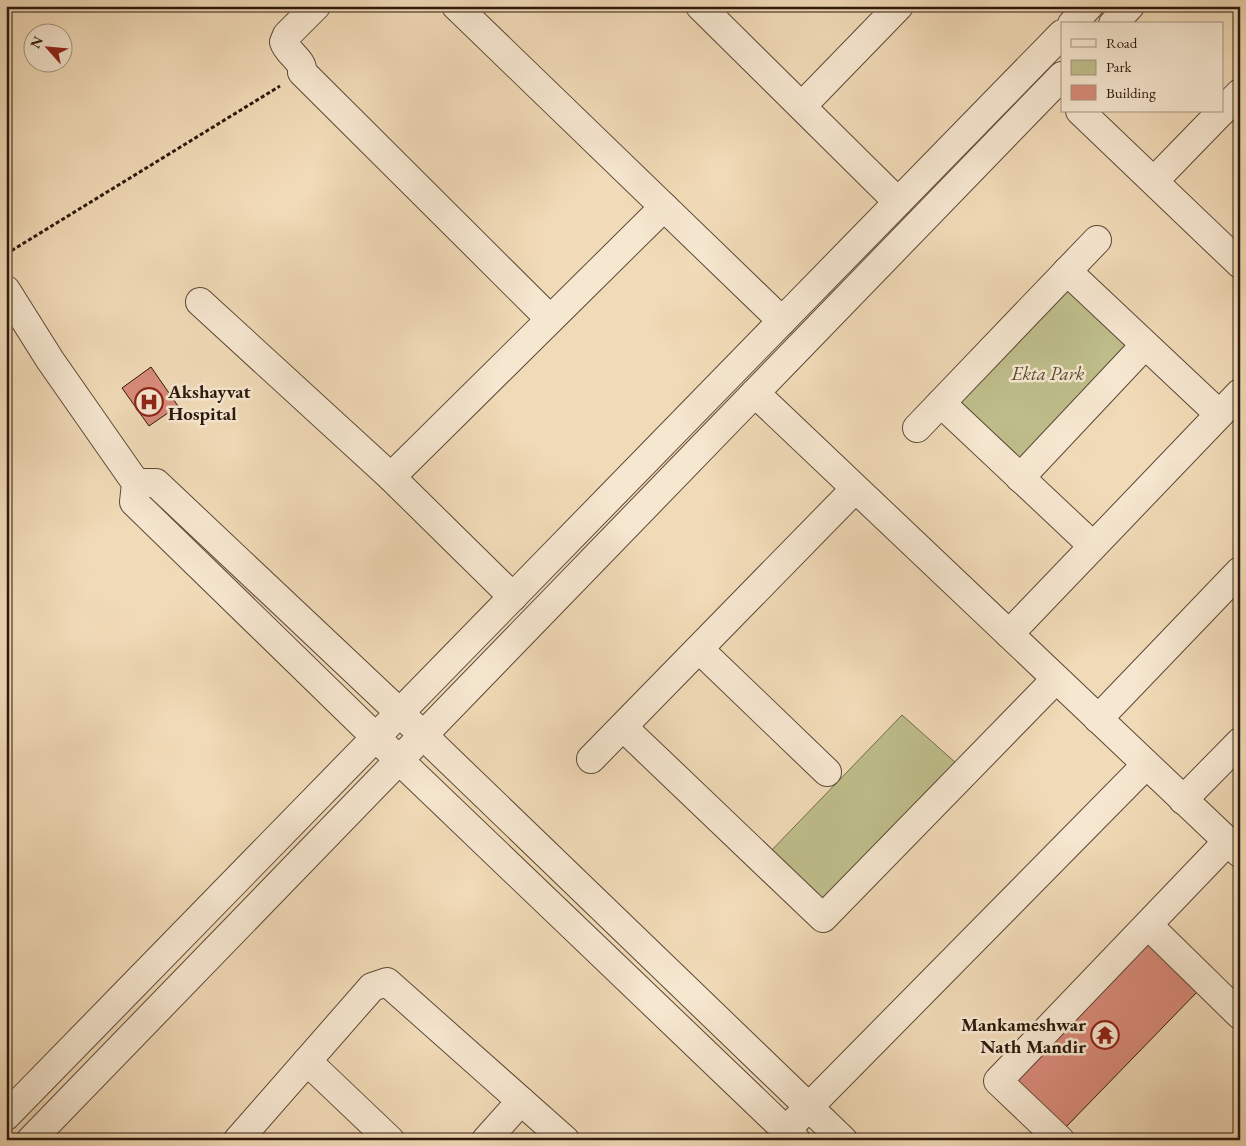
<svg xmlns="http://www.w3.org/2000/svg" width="1246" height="1146" font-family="'EB Garamond',serif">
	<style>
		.green { fill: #bebe8b; stroke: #756c4c }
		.building { fill: #d98b7a; stroke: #2c190c }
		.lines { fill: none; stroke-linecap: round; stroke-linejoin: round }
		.minor-casing { stroke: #5d4937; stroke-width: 30 }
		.path { stroke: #2c190c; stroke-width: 3; stroke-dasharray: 4 2.5; stroke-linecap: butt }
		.minor { stroke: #f6e7d0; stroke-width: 28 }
		.labels { text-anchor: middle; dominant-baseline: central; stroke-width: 5; stroke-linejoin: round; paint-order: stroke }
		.park-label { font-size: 19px; font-style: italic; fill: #584b32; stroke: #f6e7d0 }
		.poi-label { font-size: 19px; font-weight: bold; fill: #2c190c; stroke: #f6e7d0; text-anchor: start }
	</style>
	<rect width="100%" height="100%" fill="#f1dab7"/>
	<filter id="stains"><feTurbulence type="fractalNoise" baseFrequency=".004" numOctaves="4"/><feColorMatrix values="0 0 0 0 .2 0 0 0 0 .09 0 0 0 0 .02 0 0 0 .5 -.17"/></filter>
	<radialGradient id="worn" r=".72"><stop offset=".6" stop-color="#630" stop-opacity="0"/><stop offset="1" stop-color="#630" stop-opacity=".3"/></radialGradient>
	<g class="green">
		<polygon points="1069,284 1135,349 1024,467 956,402"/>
		<polygon points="902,715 956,763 820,902 769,853"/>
	</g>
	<g class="building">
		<polygon points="151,367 178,406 149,426 122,388"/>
		<polygon points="1146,939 1199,990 1064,1129 1012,1080"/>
	</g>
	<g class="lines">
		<defs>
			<g id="minor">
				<path d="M316,6L287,35L284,42C288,54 304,61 302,72L550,319"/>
				<polyline points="456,6 782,321"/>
				<polyline points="700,6 898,202"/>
				<polyline points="1072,24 1089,6"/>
				<polyline points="1113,24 1130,6"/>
				<polyline points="802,106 899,6"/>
				<polyline points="1080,111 1240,264"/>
				<polyline points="1222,111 1240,93"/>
				<polyline points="1154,181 1222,111"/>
				<polyline points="1067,271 1219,414"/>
				<polyline points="6,290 50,360 136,483 134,502 399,760 796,1140"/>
				<polyline points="200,302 391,477 513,597"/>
				<polyline points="755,393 1240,853"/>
				<polyline points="941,403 1093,546"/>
				<polyline points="917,428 1097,240"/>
				<polyline points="391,477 664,207"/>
				<polyline points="1020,478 1145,345"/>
				<polyline points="136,483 156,483 400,713 843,1140"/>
				<polyline points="1009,634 1240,393"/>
				<polyline points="699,649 827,772"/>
				<polyline points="1098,719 1240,571"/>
				<polyline points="623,727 823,918 1056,679"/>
				<polyline points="591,759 855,489"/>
				<polyline points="1183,800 1240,742"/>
				<polyline points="1148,925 1240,1015"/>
				<polyline points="307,1061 390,1140"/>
				<polyline points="6,1116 1062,34"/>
				<polyline points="796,1120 1146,765"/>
				<polyline points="31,1140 1062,76"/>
				<polyline points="238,1140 372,987 387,982 565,1140"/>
				<polyline points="486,1140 521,1101"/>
				<polyline points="1060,1140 998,1081 1227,842"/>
			</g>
		</defs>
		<use href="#minor" class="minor-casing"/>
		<polyline class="path" points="6,254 280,86"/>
		<use href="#minor" class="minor"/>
	</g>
	<defs>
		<symbol id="hospital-ring" viewBox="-11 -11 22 22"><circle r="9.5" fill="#f6e7d0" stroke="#8f2418" stroke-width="1.5"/><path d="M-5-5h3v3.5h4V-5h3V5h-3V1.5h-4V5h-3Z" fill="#8f2418"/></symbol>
		<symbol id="temple-ring" viewBox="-11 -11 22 22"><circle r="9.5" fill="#f6e7d0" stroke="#8f2418" stroke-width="1.5"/><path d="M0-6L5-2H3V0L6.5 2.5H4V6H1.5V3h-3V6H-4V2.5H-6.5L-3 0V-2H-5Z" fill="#8f2418"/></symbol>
	</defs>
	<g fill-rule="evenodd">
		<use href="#hospital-ring" x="133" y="386" width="32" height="32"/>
		<use href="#temple-ring" x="1089" y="1019" width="32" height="32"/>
	</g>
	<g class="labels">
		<g class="park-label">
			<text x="1048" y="373">Ekta Park</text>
		</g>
		<g class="poi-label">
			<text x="168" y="391">Akshayvat<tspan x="168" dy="22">Hospital</tspan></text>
			<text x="1086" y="1024" text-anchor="end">Mankameshwar<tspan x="1086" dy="22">Nath Mandir</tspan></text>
		</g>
	</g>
	<rect width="1246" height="1146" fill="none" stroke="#f1dab7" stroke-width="25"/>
	<rect x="8" y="8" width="1231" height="1131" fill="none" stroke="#2c190c" stroke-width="2.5"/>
	<rect x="12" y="12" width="1221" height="1121" fill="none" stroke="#2c190c"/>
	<rect x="1061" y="22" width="162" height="90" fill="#f6e7d0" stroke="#a59582"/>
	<rect x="1071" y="39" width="25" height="8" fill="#f6e7d0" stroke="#a59582"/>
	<text x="1106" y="48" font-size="15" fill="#2c190c">Road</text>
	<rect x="1071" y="60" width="25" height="15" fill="#bebe8b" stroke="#a59582"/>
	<text x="1106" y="72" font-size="15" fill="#2c190c">Park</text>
	<rect x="1071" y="85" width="25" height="15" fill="#d98b7a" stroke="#a59582"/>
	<text x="1106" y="98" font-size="15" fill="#2c190c">Building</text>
	<g transform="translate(48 48) rotate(297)"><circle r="24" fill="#f6e7d0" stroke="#a59582"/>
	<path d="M0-4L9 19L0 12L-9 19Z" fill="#8f2418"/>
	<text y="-8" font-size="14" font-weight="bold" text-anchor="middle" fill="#2c190c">N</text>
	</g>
	<rect width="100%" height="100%" filter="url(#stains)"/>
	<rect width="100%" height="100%" fill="url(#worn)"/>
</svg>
